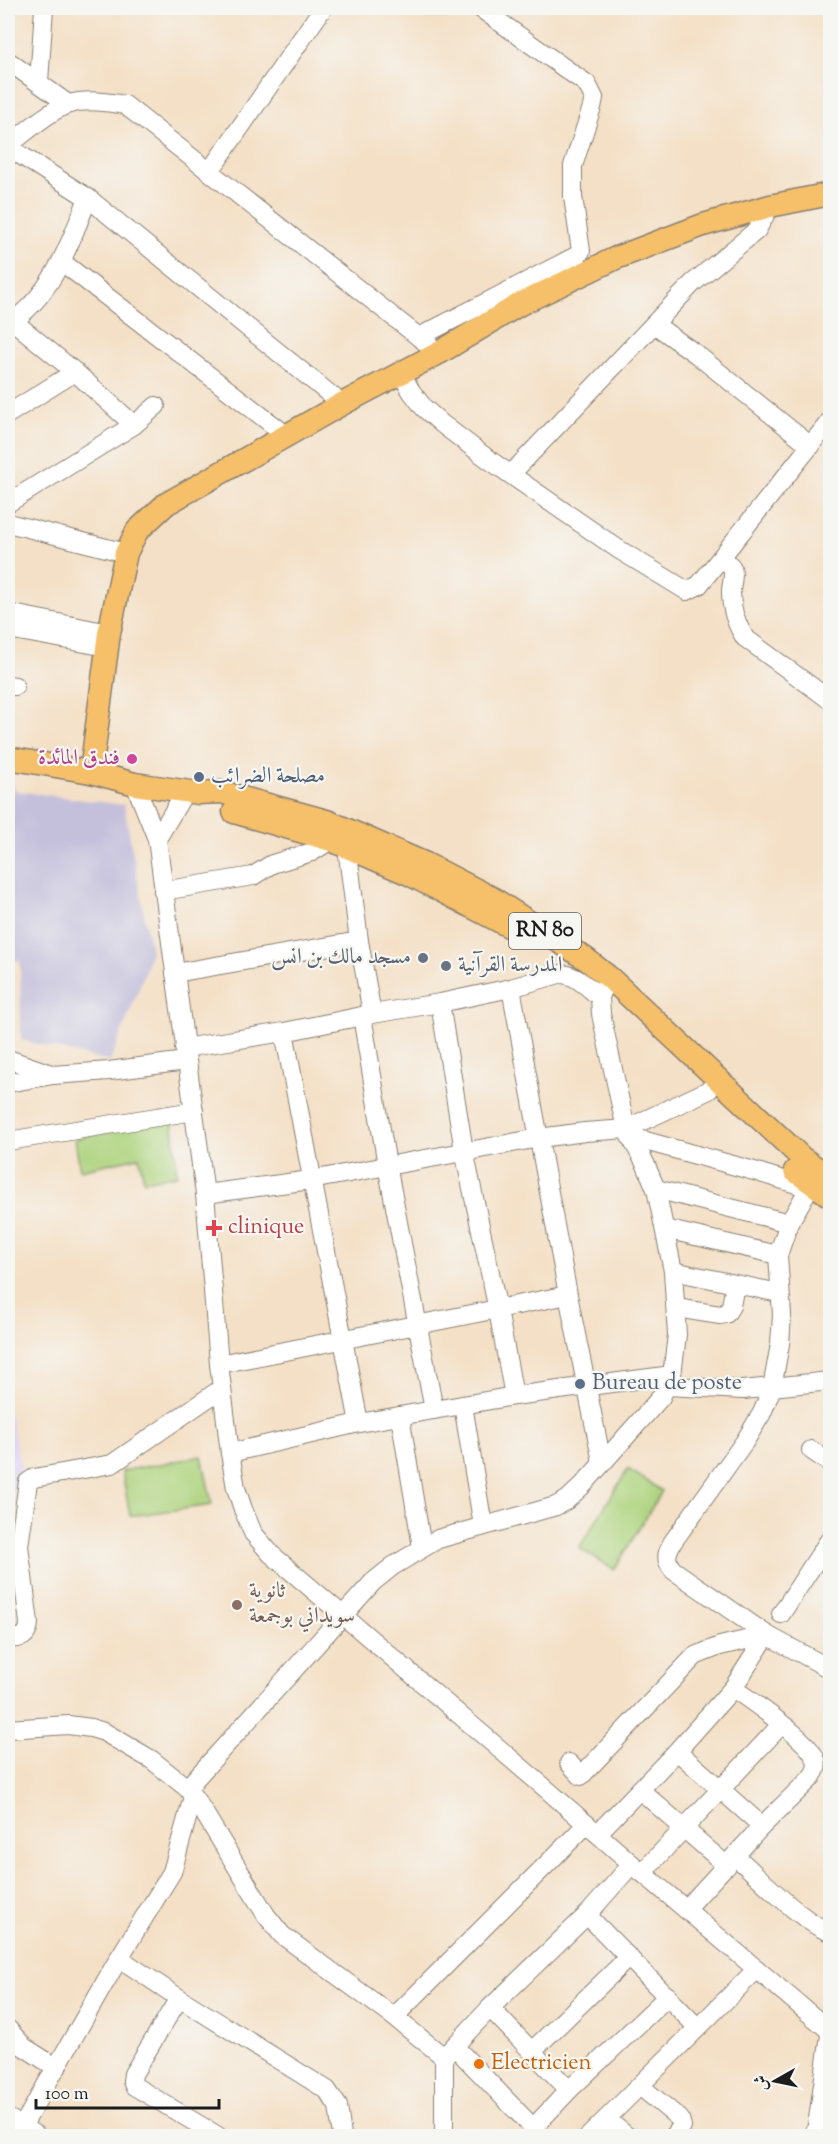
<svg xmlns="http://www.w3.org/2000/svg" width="838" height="2144" font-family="'Sorts Mill Goudy',Amiri,serif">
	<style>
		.built { fill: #e0d4f4 }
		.industrial { fill: #c4c0db }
		.pitch { fill: #add37d; stroke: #64784c; stroke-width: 1.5 }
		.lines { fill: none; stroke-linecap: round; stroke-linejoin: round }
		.minor-casing { stroke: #887e71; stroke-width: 20 }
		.major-casing { stroke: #887e71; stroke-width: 25 }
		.minor { stroke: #fff; stroke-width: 18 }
		.major { stroke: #f6c06b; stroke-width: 22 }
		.hotel-dot { fill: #d1479c; stroke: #f6f6f2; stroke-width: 2 }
		.service-dot { fill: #5c6f8a; stroke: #f6f6f2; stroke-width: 2 }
		.worship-dot { fill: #6b7280; stroke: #f6f6f2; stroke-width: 2 }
		.health-dot { fill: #e0444e; stroke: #f6f6f2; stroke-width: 2 }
		.education-dot { fill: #8d6e63; stroke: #f6f6f2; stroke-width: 2 }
		.food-dot { fill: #e8710a; stroke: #f6f6f2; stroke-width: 2 }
		.labels { text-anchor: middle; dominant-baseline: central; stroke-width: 4.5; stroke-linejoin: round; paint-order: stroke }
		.shield { fill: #f6f6f2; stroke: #5d5d5c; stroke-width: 1.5 }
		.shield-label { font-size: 21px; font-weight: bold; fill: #1c1c1c }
		.hotel-label { font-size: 22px; fill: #b23c85; stroke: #f6f6f2; text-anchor: end }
		.service-label { font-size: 22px; fill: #4e5e75; stroke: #f6f6f2; text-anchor: start }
		.worship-label { font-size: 22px; fill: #5b616d; stroke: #f6f6f2; text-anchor: end }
		.health-label { font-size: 22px; fill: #be3a42; stroke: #f6f6f2; text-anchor: start }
		.education-label { font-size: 22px; fill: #785e54; stroke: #f6f6f2; text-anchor: start }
		.food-label { font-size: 22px; fill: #c56008; stroke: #f6f6f2; text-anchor: start }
	</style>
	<rect width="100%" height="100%" fill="#f6f6f2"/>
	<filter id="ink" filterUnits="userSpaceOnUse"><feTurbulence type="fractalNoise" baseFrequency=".0167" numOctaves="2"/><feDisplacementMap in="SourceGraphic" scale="12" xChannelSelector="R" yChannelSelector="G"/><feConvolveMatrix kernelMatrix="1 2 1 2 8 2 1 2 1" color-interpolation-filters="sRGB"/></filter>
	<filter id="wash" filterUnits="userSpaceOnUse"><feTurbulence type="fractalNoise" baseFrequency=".008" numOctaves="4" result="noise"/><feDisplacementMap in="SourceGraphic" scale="24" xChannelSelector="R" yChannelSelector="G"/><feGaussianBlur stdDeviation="1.35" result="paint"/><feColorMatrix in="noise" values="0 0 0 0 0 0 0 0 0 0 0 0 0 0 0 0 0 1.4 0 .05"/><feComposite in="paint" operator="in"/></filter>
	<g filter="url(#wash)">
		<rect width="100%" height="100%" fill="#f4e0c6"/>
		<polygon class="built" points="8,1405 22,1474 11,1497 8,1498"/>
		<polygon class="industrial" points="8,780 16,791 124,805 151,952 140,986 110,1062 21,1040 20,960 8,962"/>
		<g class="pitch">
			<polygon points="172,1113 177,1175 144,1181 139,1157 80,1170 75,1139"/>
			<polygon points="202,1456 212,1505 130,1516 122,1471"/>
			<polygon points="628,1469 662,1491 614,1570 579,1548"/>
		</g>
	</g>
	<g filter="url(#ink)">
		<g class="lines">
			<defs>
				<g id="minor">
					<polyline points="8,61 68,104"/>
					<polyline points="39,82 44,8"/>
					<path d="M8,146C23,134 51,109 69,104C87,99 107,102 125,105L439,353"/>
					<polyline points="8,147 88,198 342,404"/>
					<polyline points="210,171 323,8"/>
					<polyline points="62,262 286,435"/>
					<polyline points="13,321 75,372 134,425"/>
					<path d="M8,324C52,297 70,243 88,198"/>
					<polyline points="654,324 696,354 811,446"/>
					<polyline points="419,337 578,255 581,251 573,197 573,166 592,107 594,98 587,84 480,8"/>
					<polyline points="401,373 411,391 424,408 442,424 488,459 618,549 687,591 699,585 830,421"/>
					<polyline points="8,414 75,372"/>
					<polyline points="511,474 693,283 757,230 770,206"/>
					<polyline points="8,503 134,425 156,406"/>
					<polyline points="8,523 126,553"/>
					<path d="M721,558C725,561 730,564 732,568C735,575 731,584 731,592C731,608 736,624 745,638L830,700"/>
					<polyline points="8,613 109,633"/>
					<polyline points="8,629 107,647"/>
					<polyline points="8,685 15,686"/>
					<polyline points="135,784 157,839 185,792"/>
					<polyline points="157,839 205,1194 219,1364 230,1453 236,1488 243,1509 253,1533 271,1554 544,1787 632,1864 830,2031"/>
					<polyline points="347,847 359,941 372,1014"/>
					<polyline points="163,891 253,876 272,864 312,852 331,840"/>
					<polyline points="175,973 359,941"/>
					<polyline points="511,988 568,1295 602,1462"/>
					<polyline points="440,1003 464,1151 498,1310 514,1396"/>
					<polyline points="362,1016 387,1165 434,1410"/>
					<polyline points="284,1032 359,1423"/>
					<path d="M184,1048L284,1032L372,1014L440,1003L511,988L559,974C575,973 588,988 600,997"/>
					<polyline points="8,1059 51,1074"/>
					<polyline points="8,1083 53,1075 109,1071 186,1061"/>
					<polyline points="631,1137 754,1171 809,1188"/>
					<polyline points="8,1141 194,1111"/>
					<path d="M818,1173L789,1223L778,1255L782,1315L780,1344L772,1388L762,1413L745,1441L672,1543C666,1554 665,1560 673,1570L767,1635L830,1669"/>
					<polyline points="656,1189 789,1223"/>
					<polyline points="205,1194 311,1180 539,1138 585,1132 626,1129 709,1090"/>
					<polyline points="665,1229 778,1255"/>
					<polyline points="673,1271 779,1293"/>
					<polyline points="676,1308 720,1315 726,1314 731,1306 735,1285"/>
					<polyline points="219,1364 568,1295"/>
					<polyline points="667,1386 743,1390 830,1381"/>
					<polyline points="463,1405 483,1526"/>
					<polyline points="400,1416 422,1547"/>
					<polyline points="811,1450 830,1463"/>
					<polyline points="230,1453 359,1423 514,1396 672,1375"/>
					<polyline points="781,1614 830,1539"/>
					<path d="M8,1639C21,1638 28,1638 29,1623L19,1546L28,1482L34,1478L112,1464L221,1389"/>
					<polyline points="8,1729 68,1725 91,1728 104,1732 152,1760 187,1788 200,1806 266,1915 282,1935 394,2017 444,2057"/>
					<polyline points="677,1751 762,1826"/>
					<polyline points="569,1763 581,1776 695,1656 720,1646 767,1635 733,1688 677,1751 598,1833"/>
					<polyline points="187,1788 373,1582 393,1566 438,1539 556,1506 567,1500 583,1485 661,1397 672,1375 677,1335 673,1271 656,1189 645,1163 626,1129 601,1014 600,997 604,987"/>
					<polyline points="640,1790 727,1866"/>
					<path d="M735,1856C760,1877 802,1923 830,1932"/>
					<polyline points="642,1873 781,1725"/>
					<path d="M686,1909L762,1826L811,1778C815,1772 818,1768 816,1760C810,1740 752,1702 733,1688"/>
					<polyline points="587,1915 697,2027"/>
					<polyline points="119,1958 179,1998 327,2090 338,2106 342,2136"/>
					<polyline points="179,1998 133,2074 132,2081 134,2086 218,2136"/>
					<polyline points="490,2008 569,2090"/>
					<polyline points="394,2017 587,1824"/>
					<polyline points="8,2029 24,2047 57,2068"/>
					<polyline points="454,2046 540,2135"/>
					<polyline points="532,2051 629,1957"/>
					<polyline points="640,2086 680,2119 682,2126 674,2136"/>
					<polyline points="8,2118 37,2136"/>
					<polyline points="606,2119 627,2136"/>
					<polyline points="22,2127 119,1958 172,1872 193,1797"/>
					<polyline points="533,2128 569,2090 668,1996"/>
					<polyline points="444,2136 444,2057 490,2008 587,1915 632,1864"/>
					<polyline points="589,2136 757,1969"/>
					<polyline points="813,2136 817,2126 830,2035"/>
				</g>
				<g id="major">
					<polyline points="8,758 91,772 135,784 198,793 221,792 327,821 426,864 492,898 586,959 611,979 802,1158 830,1177"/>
					<polyline points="91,772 109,633 126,553 137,531 166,504 342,404 439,353 520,304 616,258 703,225 770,206 830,194"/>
					<polyline points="234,812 331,840 347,847 409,874 520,932"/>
					<polyline points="795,1171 830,1196"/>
				</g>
			</defs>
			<use href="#minor" class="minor-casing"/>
			<use href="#major" class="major-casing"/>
			<use href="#minor" class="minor"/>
			<use href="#major" class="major"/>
		</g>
	</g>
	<circle class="hotel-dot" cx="132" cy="759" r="6"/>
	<g class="service-dot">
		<circle cx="199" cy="777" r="6"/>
		<circle cx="580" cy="1384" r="6"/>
	</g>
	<g class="worship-dot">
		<circle cx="423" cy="958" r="6"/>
		<circle cx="446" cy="966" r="6"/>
	</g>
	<path class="health-dot" d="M211 1219h6v6h6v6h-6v6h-6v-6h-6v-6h6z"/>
	<circle class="education-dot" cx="237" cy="1605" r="6"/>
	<circle class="food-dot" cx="479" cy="2064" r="6"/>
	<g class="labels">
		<rect class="shield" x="509" y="913" width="72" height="36" rx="4.5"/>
		<g class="shield-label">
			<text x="545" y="931">RN 80</text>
		</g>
		<g class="hotel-label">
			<text x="120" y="759">فندق المائدة</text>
		</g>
		<g class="service-label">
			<text x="211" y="777">مصلحة الضرائب</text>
			<text x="592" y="1384">Bureau de poste</text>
		</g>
		<g class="worship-label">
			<text x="411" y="958">مسجد مالك بن انس</text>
			<text x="458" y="966" text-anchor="start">المدرسة القرآنية</text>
		</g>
		<g class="health-label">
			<text x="228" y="1228">clinique</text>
		</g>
		<g class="education-label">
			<text x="249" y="1592">ثانوية<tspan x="249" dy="25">سويداني بوجمعة</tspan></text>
		</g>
		<g class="food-label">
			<text x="491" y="2064">Electricien</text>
		</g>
	</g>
	<rect width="838" height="2144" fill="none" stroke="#f6f6f2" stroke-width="30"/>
	<g transform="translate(775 2081) rotate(261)" stroke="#f6f6f2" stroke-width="4.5" paint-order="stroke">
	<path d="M0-4.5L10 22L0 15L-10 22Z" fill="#1c1c1c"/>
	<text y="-9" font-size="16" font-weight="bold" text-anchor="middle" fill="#1c1c1c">ش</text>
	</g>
	<path d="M36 2099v9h183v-9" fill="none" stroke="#1c1c1c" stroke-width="3"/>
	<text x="45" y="2099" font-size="18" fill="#1c1c1c" stroke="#f6f6f2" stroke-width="4.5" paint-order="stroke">100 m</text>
</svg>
